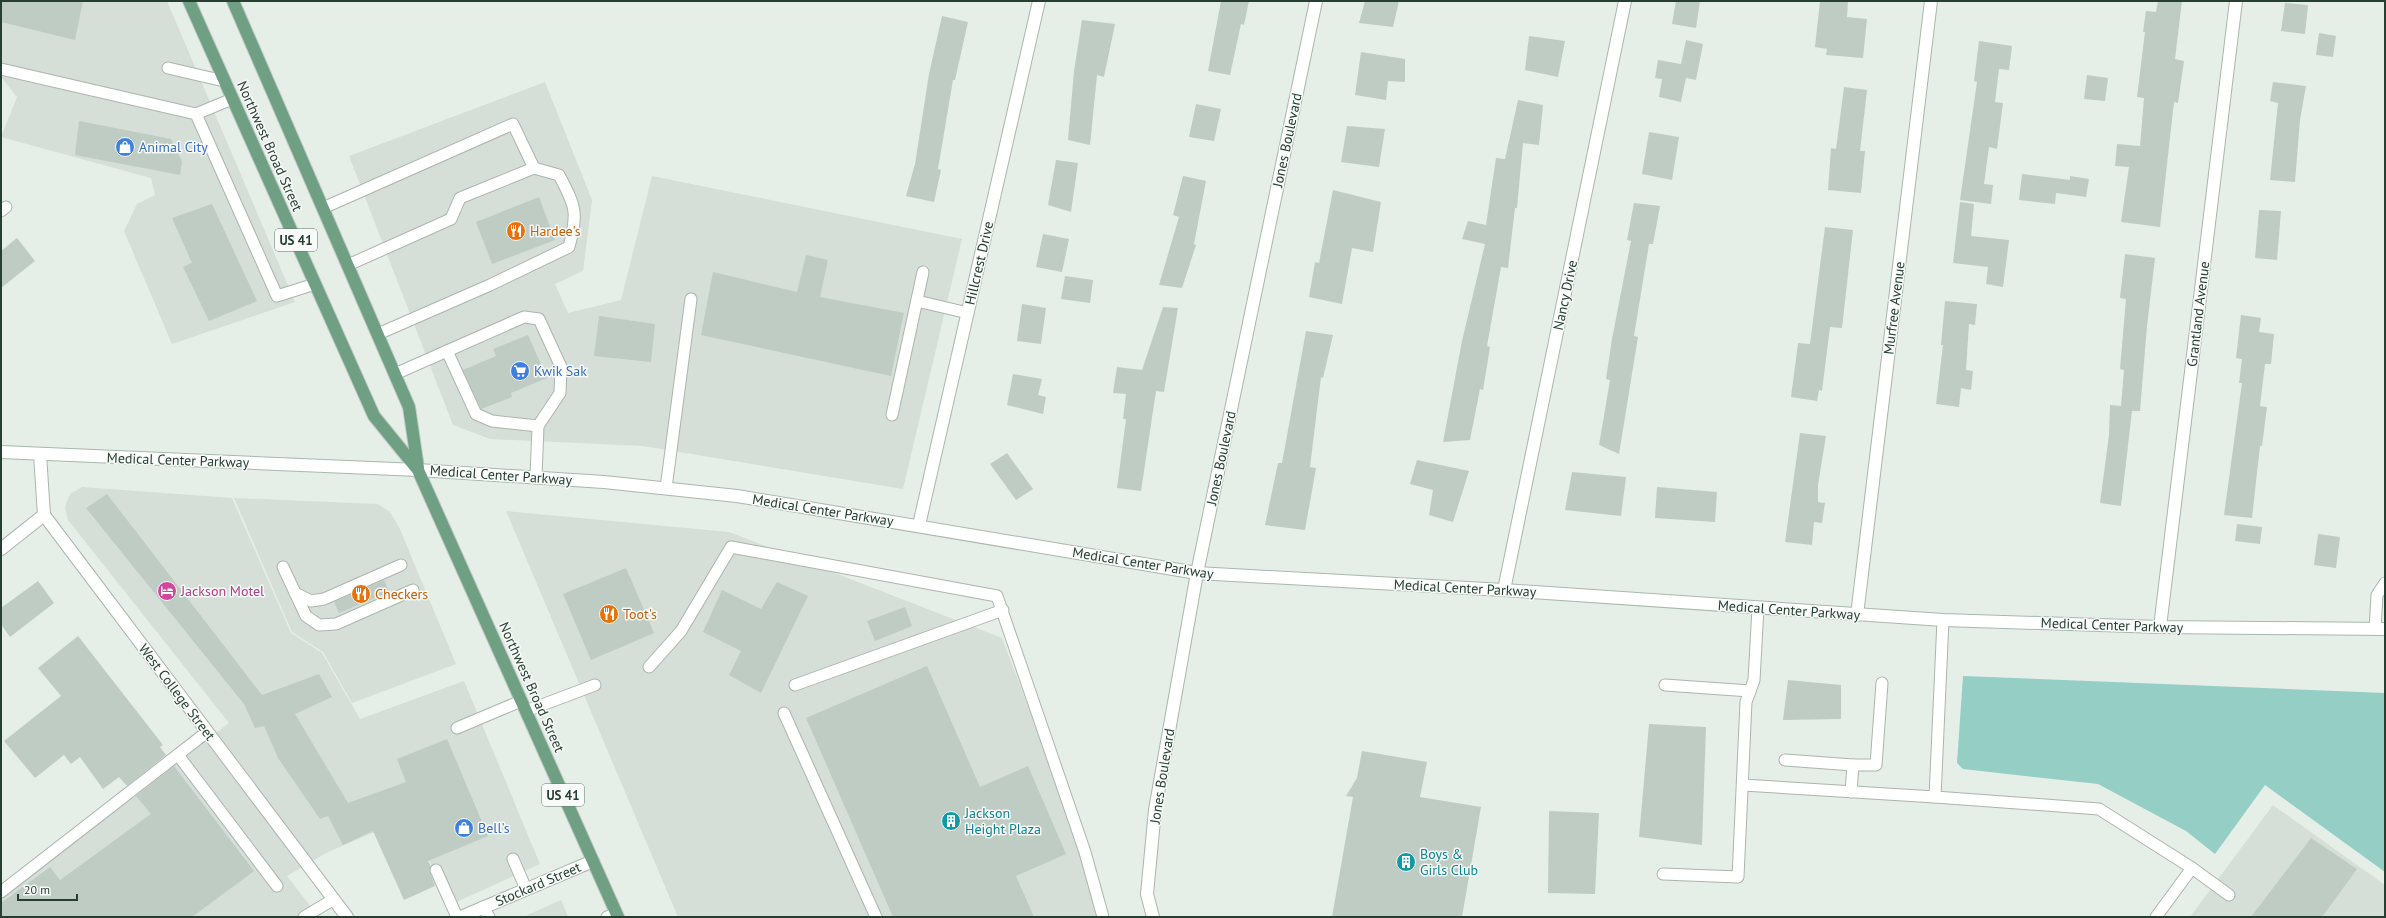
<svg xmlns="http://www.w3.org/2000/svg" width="2386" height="918" font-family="'PT Sans',sans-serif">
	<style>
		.built { fill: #d5ded7 }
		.water { fill: #94cec5 }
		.building { fill: #bfccc3 }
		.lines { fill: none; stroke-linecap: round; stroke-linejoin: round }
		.service-casing { stroke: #a9b6ad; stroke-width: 13 }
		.minor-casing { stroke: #a9b6ad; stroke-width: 14 }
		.secondary-casing { stroke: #a6b9ad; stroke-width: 14 }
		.primary-casing { stroke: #c2c9c5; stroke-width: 14 }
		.service { stroke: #fff; stroke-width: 11 }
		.minor { stroke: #fff; stroke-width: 12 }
		.secondary { stroke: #fff; stroke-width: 12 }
		.primary { stroke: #6fa084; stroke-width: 12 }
		.labels { text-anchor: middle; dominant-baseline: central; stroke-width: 3; stroke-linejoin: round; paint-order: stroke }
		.shield { fill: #f7faf8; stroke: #65776d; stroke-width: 1 }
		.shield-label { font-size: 13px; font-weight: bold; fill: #263f31 }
		.street-label { font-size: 14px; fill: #263f31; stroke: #f7faf8 }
		.shop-label { font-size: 14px; fill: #366cbe; stroke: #f7faf8; text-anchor: start }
		.food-label { font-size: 14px; fill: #c56008; stroke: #f7faf8; text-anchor: start }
		.hotel-label { font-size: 14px; fill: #b23c85; stroke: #f7faf8; text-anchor: start }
		.culture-label { font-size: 14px; fill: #0d838f; stroke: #f7faf8; text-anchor: start }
	</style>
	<rect width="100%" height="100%" fill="#e6eee8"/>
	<g class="built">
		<polygon points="1,1 167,1 295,302 172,344 124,231 137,204 155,195 151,178 1,137 17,97 1,77"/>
		<polygon points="545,82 592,200 583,271 555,284 568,313 621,300 652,176 962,239 903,489 643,446 490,439 453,425 349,156"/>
		<polygon points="82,487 232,498 291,633 322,653 360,719 464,681 540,864 450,905 409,817 326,853 287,876 319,917 1,917 1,897 229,723 68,520 65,507 70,494"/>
		<polygon points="234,498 378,504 390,512 399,527 456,664 352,703 323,652 292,632"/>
		<polygon points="506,511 729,532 1002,638 1108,917 678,917"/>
		<polygon points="2273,805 2385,885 2385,917 2190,917"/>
		<polygon points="561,900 568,917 523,917"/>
	</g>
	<polygon class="water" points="1963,676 2385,693 2385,872 2265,785 2215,854 2186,831 2098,784 1963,769 1957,763"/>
	<g class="building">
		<polygon points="1,1 83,1 75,40 1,22"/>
		<polygon points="1221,1 1249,1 1244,25 1241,24 1230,75 1208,71"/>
		<polygon points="1365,1 1399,1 1393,27 1359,23"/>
		<polygon points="1676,1 1700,1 1696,28 1672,24"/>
		<polygon points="1820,1 1848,1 1847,17 1867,19 1863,58 1826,55 1827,49 1815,47"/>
		<polygon points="2158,1 2182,1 2175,59 2184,61 2178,103 2174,102 2160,227 2121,222 2129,167 2115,166 2117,144 2140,146 2144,98 2137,97 2145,32 2143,32 2146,11 2156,12"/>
		<polygon points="2285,3 2308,5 2305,34 2281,31"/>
		<polygon points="942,16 968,22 955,80 953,80 938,169 941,170 934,202 906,196 915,164 929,74"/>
		<polygon points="1082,20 1115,24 1104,77 1097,75 1090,145 1068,140 1074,71"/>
		<polygon points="2319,33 2336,36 2333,57 2316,55"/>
		<polygon points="1529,36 1565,41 1558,77 1525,70"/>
		<polygon points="1686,40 1703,44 1696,80 1686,78 1681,102 1659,97 1662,79 1655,78 1658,60 1681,64"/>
		<polygon points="1979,41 2012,46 2009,70 1999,69 1995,102 2003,103 1997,149 1989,147 1984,184 1993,185 1991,204 1960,200 1977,82 1974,81"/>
		<polygon points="1361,52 1405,59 1405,82 1388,81 1386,100 1355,95"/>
		<polygon points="2087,75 2108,78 2105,101 2084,99"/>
		<polygon points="2273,82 2306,86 2300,120 2295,182 2270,180 2278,103 2270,101"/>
		<polygon points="1844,87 1867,90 1860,151 1865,151 1861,193 1828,190 1831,148 1836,149"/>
		<polygon points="1518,100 1543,105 1539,145 1523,143 1517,208 1515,208 1508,268 1501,267 1487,346 1490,347 1483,390 1480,389 1470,440 1443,442 1462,341 1485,244 1462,239 1468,221 1486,225 1496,158 1505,159"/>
		<polygon points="1196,104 1221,109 1214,141 1189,137"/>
		<polygon points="79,121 171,139 182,162 180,175 75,155"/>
		<polygon points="1347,126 1385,129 1379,167 1341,162"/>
		<polygon points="1649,132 1679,137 1672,180 1642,174"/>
		<polygon points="1056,160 1078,163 1071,212 1048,205"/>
		<polygon points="2022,174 2070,180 2070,176 2089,179 2086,197 2056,193 2055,204 2019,200"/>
		<polygon points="1183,176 1206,181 1194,244 1196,245 1182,288 1159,285 1179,217 1173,215"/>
		<polygon points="1333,190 1381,202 1373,252 1352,248 1342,304 1309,297 1315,262 1319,263"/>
		<polygon points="539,197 555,240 492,264 476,222"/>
		<polygon points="1960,202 1974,204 1971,236 2009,240 2003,287 1986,284 1988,267 1953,263"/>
		<polygon points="1634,203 1660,206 1653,244 1649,244 1634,336 1638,337 1619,454 1599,445 1610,380 1606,379 1612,339 1631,241 1627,240"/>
		<polygon points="212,204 257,301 209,321 183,267 192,263 172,218"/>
		<polygon points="2259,210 2281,211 2277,260 2255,258"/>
		<polygon points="1825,227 1853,230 1842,328 1830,327 1822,391 1819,390 1817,401 1791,397 1798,343 1810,344"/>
		<polygon points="1043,234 1069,239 1062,272 1036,267"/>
		<polygon points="17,238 35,261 1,288 1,251"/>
		<polygon points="2125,254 2155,258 2147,326 2140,411 2132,411 2121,506 2100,503 2109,435 2110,405 2121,406 2124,370 2120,369 2126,299 2120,298"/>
		<polygon points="806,255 828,260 820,297 904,313 891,376 701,335 713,272 797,292"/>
		<polygon points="1065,276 1093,280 1090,303 1061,299"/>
		<polygon points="1945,301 1977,304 1975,325 1969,324 1966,370 1973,371 1971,390 1961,388 1959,407 1936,404 1943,345 1941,345"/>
		<polygon points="1022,304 1046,308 1041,344 1017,341"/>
		<polygon points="1163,307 1178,308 1164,392 1156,391 1141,491 1117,488 1126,419 1123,419 1126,394 1113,393 1117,367 1142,370"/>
		<polygon points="2241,315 2261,318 2259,332 2274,334 2271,364 2265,364 2260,406 2267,407 2262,446 2260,446 2252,518 2224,515 2242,383 2239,383 2242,359 2236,358"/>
		<polygon points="599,316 655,324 651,362 594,356"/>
		<polygon points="1306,331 1333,335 1323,378 1321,377 1310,467 1316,468 1305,530 1265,525 1278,463 1282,463"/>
		<polygon points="528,335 547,378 511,393 512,397 481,409 463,370 496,356 493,349"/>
		<polygon points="1013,374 1042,379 1038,395 1046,397 1043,414 1007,405"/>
		<polygon points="1800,433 1826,436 1818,485 1818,502 1825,503 1822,523 1814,522 1812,545 1785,542"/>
		<polygon points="1007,453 1033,489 1016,500 990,464"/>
		<polygon points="1417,460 1469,471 1453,522 1429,515 1433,490 1410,484"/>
		<polygon points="1572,472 1626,477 1621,516 1565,510"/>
		<polygon points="1657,487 1717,492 1715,522 1655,518"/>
		<polygon points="107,494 262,695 319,674 332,697 295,714 348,803 406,782 397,759 447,739 488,836 428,861 431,866 430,872 435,886 404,900 373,831 343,845 328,816 320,819 278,758 264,726 255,728 244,704 86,508"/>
		<polygon points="2237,524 2262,527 2260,544 2235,541"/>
		<polygon points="2318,534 2340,537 2336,568 2314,565"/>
		<polygon points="626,568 654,633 591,660 563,594"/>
		<polygon points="384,580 389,592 339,613 334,602"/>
		<polygon points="38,581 54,603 10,637 1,624 1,608"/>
		<polygon points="777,582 808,596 761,693 729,675 741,651 703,632 722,590 761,609"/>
		<polygon points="905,607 912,626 875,641 867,621"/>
		<polygon points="78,636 163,745 160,747 166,755 127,786 119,777 103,789 80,757 71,764 64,755 35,778 4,741 61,696 38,668"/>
		<polygon points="927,666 980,787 1028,766 1066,854 1016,876 1034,917 893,917 806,718"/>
		<polygon points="1788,680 1841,685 1841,719 1783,720"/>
		<polygon points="1649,724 1706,727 1702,845 1639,837"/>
		<polygon points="1362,751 1427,762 1420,797 1481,807 1462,917 1332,917 1353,797 1346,796 1357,778"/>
		<polygon points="174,766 254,871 192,917 1,917 1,903 50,867 60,880 151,814 136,796"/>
		<polygon points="1549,811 1599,813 1595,894 1548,893"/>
		<polygon points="2311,838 2357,869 2322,917 2251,917"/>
	</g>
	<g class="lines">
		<defs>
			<g id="service">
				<polyline points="168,68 224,81"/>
				<polyline points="1,69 196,114 277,296 315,284"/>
				<polyline points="196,114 232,99"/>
				<polyline points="323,208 513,124 534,168 460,198 451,219 348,265"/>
				<polyline points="1,211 6,207"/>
				<polyline points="917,301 968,313"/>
				<path d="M378,334L490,285L569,247C578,212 576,207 559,175L534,168"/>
				<polyline points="447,351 476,414 492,421 538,426"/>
				<polyline points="395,374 524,317 539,319 561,367 560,393 538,426 536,477"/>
				<polyline points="892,415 923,272"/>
				<polyline points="666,488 691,299"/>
				<polyline points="283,567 306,616 319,625 336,624 413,590"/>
				<polyline points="295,593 311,601 324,599 401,565"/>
				<polyline points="1943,620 1935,797 2099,809 2192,868 2156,917"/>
				<polyline points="2375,629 2377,595 2385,583"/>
				<polyline points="649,667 681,631 731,547 997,596 1085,852 1103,917"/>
				<polyline points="795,685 1003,610"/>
				<polyline points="1665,685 1750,691"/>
				<polyline points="526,711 595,685"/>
				<polyline points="784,713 876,917"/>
				<polyline points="457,728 521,701"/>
				<polyline points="178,755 277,886"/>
				<polyline points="1785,760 1853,765"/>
				<polyline points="1743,785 1935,797"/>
				<polyline points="1851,792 1853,765 1876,765 1882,683"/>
				<polyline points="513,859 526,889"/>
				<polyline points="2192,868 2229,895"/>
				<polyline points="436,870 457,917"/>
				<polyline points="1663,874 1738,877 1746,702 1754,680 1758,608"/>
				<polyline points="1,892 207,732"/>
				<polyline points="483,907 489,917"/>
				<polyline points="304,917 334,899"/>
				<polyline points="607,917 616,913"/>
			</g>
			<g id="minor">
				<polyline points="40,454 44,515 347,917"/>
				<polyline points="919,525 1039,1"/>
				<polyline points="1,549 44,515"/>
				<polyline points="1504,590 1625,1"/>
				<polyline points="1857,615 1931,1"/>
				<polyline points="2160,627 2236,1"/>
				<polyline points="461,917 593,861"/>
				<polyline points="1153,917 1147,894 1155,810 1197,573 1316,1"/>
			</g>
			<polyline id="secondary" points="1,452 418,470 604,482 737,496 1197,573 1504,590 1943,620 2160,627 2385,629"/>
			<g id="primary">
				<polyline points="189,1 374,416 418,470 618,917"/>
				<polyline points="233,1 409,407 418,468"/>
			</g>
		</defs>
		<use href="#service" class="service-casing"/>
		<use href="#minor" class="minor-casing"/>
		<use href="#secondary" class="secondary-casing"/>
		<use href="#primary" class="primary-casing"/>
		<use href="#service" class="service"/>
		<use href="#minor" class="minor"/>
		<use href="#secondary" class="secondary"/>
		<use href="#primary" class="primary"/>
	</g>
	<defs>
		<symbol id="shop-disc" viewBox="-11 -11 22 22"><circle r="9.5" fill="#3f7fe0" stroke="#f7faf8"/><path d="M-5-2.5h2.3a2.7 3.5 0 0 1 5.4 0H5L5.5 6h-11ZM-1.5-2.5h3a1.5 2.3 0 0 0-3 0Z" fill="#fff"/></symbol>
		<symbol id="restaurant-disc" viewBox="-11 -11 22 22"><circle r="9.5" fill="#e8710a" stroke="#f7faf8"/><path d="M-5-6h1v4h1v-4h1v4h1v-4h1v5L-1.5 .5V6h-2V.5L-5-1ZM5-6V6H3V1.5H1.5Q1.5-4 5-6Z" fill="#fff"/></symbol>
		<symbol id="supermarket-disc" viewBox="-11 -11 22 22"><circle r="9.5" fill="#3f7fe0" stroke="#f7faf8"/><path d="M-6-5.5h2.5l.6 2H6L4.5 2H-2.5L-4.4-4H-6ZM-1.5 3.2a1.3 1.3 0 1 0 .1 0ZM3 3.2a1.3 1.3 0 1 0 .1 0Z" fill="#fff"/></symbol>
		<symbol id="hotel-disc" viewBox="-11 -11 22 22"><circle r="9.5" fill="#d1479c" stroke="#f7faf8"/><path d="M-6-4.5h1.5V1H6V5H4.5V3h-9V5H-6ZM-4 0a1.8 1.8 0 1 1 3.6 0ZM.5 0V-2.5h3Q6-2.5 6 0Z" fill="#fff"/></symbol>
		<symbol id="building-disc" viewBox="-11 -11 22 22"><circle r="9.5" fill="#0f9aa8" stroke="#f7faf8"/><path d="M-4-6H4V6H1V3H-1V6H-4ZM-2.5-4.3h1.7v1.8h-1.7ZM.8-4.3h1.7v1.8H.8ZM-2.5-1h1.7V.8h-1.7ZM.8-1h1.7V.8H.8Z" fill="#fff"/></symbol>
	</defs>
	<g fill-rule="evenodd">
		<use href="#shop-disc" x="114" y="136" width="22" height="22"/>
		<use href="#restaurant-disc" x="505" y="220" width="22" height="22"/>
		<use href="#supermarket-disc" x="509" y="360" width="22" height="22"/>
		<use href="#hotel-disc" x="156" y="580" width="22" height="22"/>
		<use href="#restaurant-disc" x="350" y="583" width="22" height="22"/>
		<use href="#restaurant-disc" x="598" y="603" width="22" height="22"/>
		<use href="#building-disc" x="940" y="810" width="22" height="22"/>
		<use href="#shop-disc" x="453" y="817" width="22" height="22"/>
		<use href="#building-disc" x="1395" y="851" width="22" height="22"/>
	</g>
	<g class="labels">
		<g class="shield">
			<rect x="275" y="229" width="42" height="22" rx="3"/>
			<rect x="542" y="784" width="42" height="22" rx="3"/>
		</g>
		<g class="shield-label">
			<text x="296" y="240">US 41</text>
			<text x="563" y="795">US 41</text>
		</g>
		<g class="street-label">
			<text transform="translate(1287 140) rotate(-78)">Jones Boulevard</text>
			<text transform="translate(270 146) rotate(66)">Northwest Broad Street</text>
			<text transform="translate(979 263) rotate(-77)">Hillcrest Drive</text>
			<text transform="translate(1565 295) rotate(-78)">Nancy Drive</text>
			<text transform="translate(1894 308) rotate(-83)">Murfree Avenue</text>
			<text transform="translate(2198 314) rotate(-83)">Grantland Avenue</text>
			<text transform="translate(1221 458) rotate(-78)">Jones Boulevard</text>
			<text transform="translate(178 460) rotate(2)">Medical Center Parkway</text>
			<text transform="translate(501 475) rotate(4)">Medical Center Parkway</text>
			<text transform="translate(823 510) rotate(9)">Medical Center Parkway</text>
			<text transform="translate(1143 563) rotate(9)">Medical Center Parkway</text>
			<text transform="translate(1465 588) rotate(3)">Medical Center Parkway</text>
			<text transform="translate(1789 610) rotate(4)">Medical Center Parkway</text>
			<text transform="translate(2112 625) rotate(2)">Medical Center Parkway</text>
			<text transform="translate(532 687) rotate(66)">Northwest Broad Street</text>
			<text transform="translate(177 692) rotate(53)">West College Street</text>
			<text transform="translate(1162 776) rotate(-81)">Jones Boulevard</text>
			<text transform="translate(538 884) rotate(-23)">Stockard Street</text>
		</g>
		<g class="shop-label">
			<text x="139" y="147">Animal City</text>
			<text x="534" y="371">Kwik Sak</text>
			<text x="478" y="828">Bell's</text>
		</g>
		<g class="food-label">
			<text x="530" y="231">Hardee's</text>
			<text x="375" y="594">Checkers</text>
			<text x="623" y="614">Toot's</text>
		</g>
		<g class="hotel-label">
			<text x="181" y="591">Jackson Motel</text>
		</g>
		<g class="culture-label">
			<text x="965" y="813">Jackson<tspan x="965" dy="16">Height Plaza</tspan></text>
			<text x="1420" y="854">Boys &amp;<tspan x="1420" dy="16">Girls Club</tspan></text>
		</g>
	</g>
	<rect width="2386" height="918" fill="none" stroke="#263f31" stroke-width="4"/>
	<path d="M18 894v6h59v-6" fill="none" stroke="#263f31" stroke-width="2"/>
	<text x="24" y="894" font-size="12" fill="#263f31" stroke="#f7faf8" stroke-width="3" paint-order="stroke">20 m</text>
</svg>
